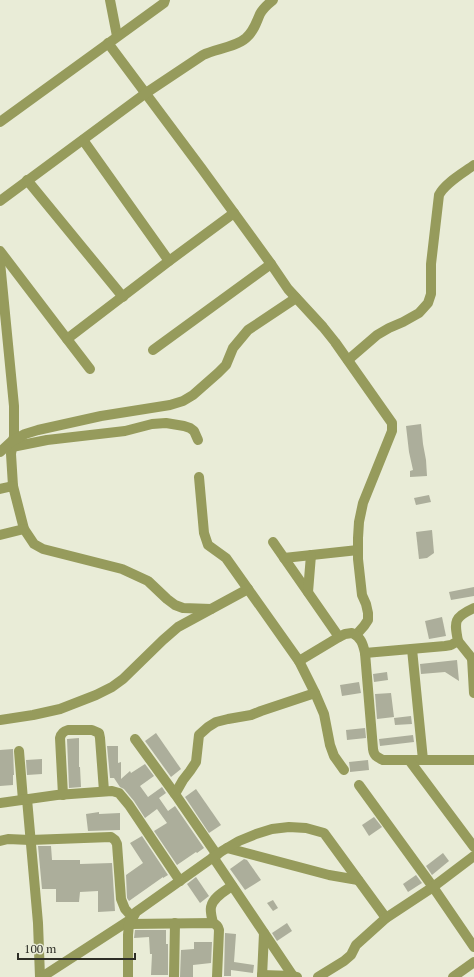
<svg xmlns="http://www.w3.org/2000/svg" width="474" height="977" font-family="'PT Serif',serif">
	<style>
		.building { fill: #acae9b }
		.lines { fill: none; stroke-linecap: round; stroke-linejoin: round }
		.minor { stroke: #969b5c; stroke-width: 10 }
	</style>
	<rect width="100%" height="100%" fill="#e9ecd7"/>
	<g class="building">
		<polygon points="421,424 423,444 426,460 427,476 410,477 410,471 413,470 409,452 406,426"/>
		<polygon points="429,495 431,502 416,505 414,498"/>
		<polygon points="432,530 434,553 427,558 419,559 416,532"/>
		<polygon points="474,587 474,596 451,600 449,592"/>
		<polygon points="442,617 446,636 429,639 425,621"/>
		<polygon points="457,660 459,681 445,672 421,674 420,664"/>
		<polygon points="387,672 388,680 374,682 373,674"/>
		<polygon points="359,682 361,693 342,696 340,685"/>
		<polygon points="391,693 394,717 377,719 375,694"/>
		<polygon points="411,716 412,724 395,725 394,718"/>
		<polygon points="365,728 366,738 347,740 346,730"/>
		<polygon points="156,733 181,769 171,777 145,741"/>
		<polygon points="413,735 414,742 380,746 379,739"/>
		<polygon points="79,738 79,767 80,767 81,787 69,788 67,739"/>
		<polygon points="107,746 118,746 118,763 121,762 121,779 130,771 131,773 145,764 154,776 140,786 148,797 162,787 166,793 159,798 168,811 175,806 204,848 197,853 196,852 177,865 154,831 167,823 157,809 145,818 134,801 124,789 120,787 114,778 110,778"/>
		<polygon points="13,749 14,775 13,775 13,785 0,786 0,750"/>
		<polygon points="42,759 42,774 27,775 26,760"/>
		<polygon points="368,760 369,770 350,772 350,769 349,762"/>
		<polygon points="196,789 221,825 209,833 185,797"/>
		<polygon points="99,812 99,814 120,813 120,830 88,831 86,814"/>
		<polygon points="374,817 382,827 369,836 362,825"/>
		<polygon points="142,836 168,875 163,878 163,877 129,901 127,898 126,875 143,863 130,843"/>
		<polygon points="38,846 51,846 52,860 80,860 80,864 112,863 115,911 98,912 98,891 80,892 79,902 56,902 56,889 42,889"/>
		<polygon points="443,853 449,861 432,875 426,866"/>
		<polygon points="244,859 247,860 261,880 245,890 230,869"/>
		<polygon points="416,875 422,883 408,892 403,884"/>
		<polygon points="196,877 209,896 200,903 187,884"/>
		<polygon points="273,900 278,908 273,911 267,903"/>
		<polygon points="287,923 292,931 277,941 272,933"/>
		<polygon points="135,930 166,930 166,944 168,944 168,975 151,975 152,954 150,954 149,937 134,938"/>
		<polygon points="225,933 236,934 234,962 254,965 253,973 231,970 231,976 224,976"/>
		<polygon points="194,942 212,942 211,963 193,965 193,977 180,977 181,950 194,949"/>
	</g>
	<g class="lines">
		<g class="minor">
			<polyline points="110,0 117,36"/>
			<polyline points="108,43 202,169 271,264 288,289 323,327 335,342 392,423 392,431 363,503 359,522 358,538 358,559 362,595 366,604 368,613 368,620 364,626 356,635"/>
			<polyline points="0,122 164,3 165,0"/>
			<polyline points="83,140 169,261"/>
			<polyline points="27,180 123,297"/>
			<path d="M0,201L146,93L203,55C215,49 236,47 246,38C254,31 256,23 260,14C263,8 268,4 273,0"/>
			<polyline points="0,251 67,339 90,369"/>
			<polyline points="0,262 14,406 14,436 11,454 13,486"/>
			<polyline points="67,339 169,261 234,213"/>
			<polyline points="153,350 271,264"/>
			<path d="M348,360L377,335L389,328L403,322L419,313L428,303L431,294V264L439,195C445,183 463,173 474,165"/>
			<polyline points="12,447 47,440 125,431 152,424 166,423 184,426 190,428 194,431 198,440"/>
			<polyline points="0,452 12,441 25,434 38,430 101,416 170,405 183,401 193,395 218,373 226,365 233,348 248,330 296,298"/>
			<polyline points="199,477 204,533 208,545 226,558 248,589"/>
			<polyline points="0,489 13,486 24,529 34,544 43,549 122,569 148,581 167,599 175,605 183,608 211,609"/>
			<polyline points="0,535 24,529"/>
			<polyline points="273,542 339,637"/>
			<polyline points="284,558 358,550"/>
			<polyline points="308,592 311,555"/>
			<polyline points="458,641 474,661"/>
			<polyline points="412,649 423,760"/>
			<path d="M365,653L445,646L451,645L458,641C454,621 454,617 474,608"/>
			<polyline points="472,658 474,693"/>
			<polyline points="299,661 315,693 324,714 330,745 334,756 344,770"/>
			<path d="M0,720L33,715L60,709L96,695L112,687L123,679L163,640L178,627L248,589L299,661L339,637L345,634L352,633C361,637 363,644 365,653L373,749C374,756 377,757 383,760H474"/>
			<polyline points="135,739 175,794 217,855"/>
			<polyline points="19,751 23,800"/>
			<polyline points="409,760 474,847"/>
			<polyline points="359,785 433,887 474,947"/>
			<polyline points="175,794 183,780 190,771 196,762 199,735 208,727 216,722 228,719 251,715 261,711 315,693"/>
			<path d="M63,795L60,738C61,733 64,731 68,730H92L99,733L100,738L104,791"/>
			<polyline points="27,799 38,923 40,977"/>
			<polyline points="0,803 57,795 112,791 119,793 129,805 180,881"/>
			<polyline points="0,841 8,839 30,840 111,837 115,840 117,844 121,899 125,909 133,918 42,977"/>
			<polyline points="227,848 329,875 358,880"/>
			<polyline points="213,857 293,976"/>
			<path d="M213,923C212,918 210,912 211,907C213,897 225,891 232,886"/>
			<path d="M129,924L213,923C217,925 218,926 219,930L217,977"/>
			<polyline points="262,975 293,976 297,977"/>
			<polyline points="128,977 128,935 129,924 131,921 136,912 222,851 239,841 256,834 272,829 289,827 306,828 324,833 386,918"/>
			<polyline points="174,977 175,923"/>
			<polyline points="262,977 264,933"/>
			<polyline points="318,977 344,961 351,955 356,945 386,918 433,887 474,856"/>
			<polyline points="453,977 474,962"/>
		</g>
	</g>
	<path d="M18 953v6h117v-6" fill="none" stroke="#2d2e26" stroke-width="2"/>
	<text x="24" y="953" font-size="12" fill="#2d2e26" stroke="#e9ecd7" stroke-width="3" paint-order="stroke">100 m</text>
</svg>
